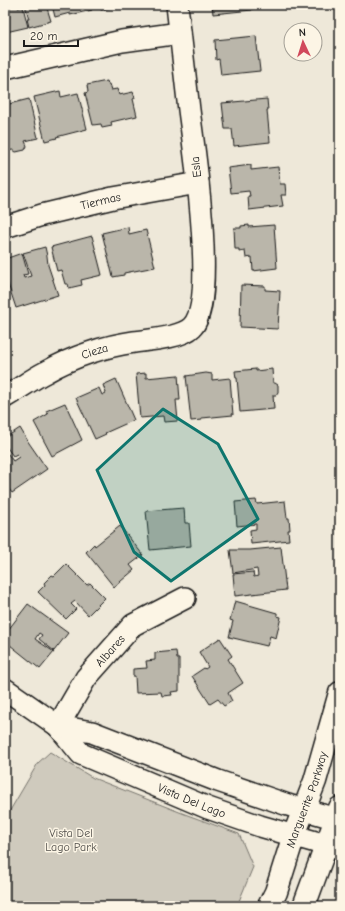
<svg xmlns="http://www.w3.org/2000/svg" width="345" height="911" font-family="'Comic Neue',sans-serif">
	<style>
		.green { fill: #cfcabd; stroke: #76736c }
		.building { fill: #bab6aa; stroke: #1c1c1c }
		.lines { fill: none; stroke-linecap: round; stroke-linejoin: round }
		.minor-casing { stroke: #1c1c1c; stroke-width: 24 }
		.major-casing { stroke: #1c1c1c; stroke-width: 25 }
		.minor { stroke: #fcf5e5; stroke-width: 21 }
		.major { stroke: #fcf5e5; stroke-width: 22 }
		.marked { fill: #0f766e; fill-opacity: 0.2; stroke: #0f766e; stroke-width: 3; stroke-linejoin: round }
		.labels { text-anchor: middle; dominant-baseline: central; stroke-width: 3; stroke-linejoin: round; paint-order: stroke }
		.street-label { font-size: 12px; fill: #1c1c1c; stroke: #fcf5e5 }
		.park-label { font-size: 12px; fill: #52504c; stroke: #fcf5e5 }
	</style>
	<rect width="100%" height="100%" fill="#eee8d9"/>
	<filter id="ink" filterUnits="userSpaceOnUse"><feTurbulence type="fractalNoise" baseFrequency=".025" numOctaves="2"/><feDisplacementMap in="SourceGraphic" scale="8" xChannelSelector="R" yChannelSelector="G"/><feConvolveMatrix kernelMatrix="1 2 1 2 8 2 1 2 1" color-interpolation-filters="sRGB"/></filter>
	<g filter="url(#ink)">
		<polygon class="green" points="50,752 93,778 182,813 239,834 253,867 237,906 5,906 5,819 38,763"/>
		<g class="building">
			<polygon points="5,5 18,5 18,8 23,7 28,27 6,32"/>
			<polygon points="25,5 46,5 51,21 29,27 27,19 29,19"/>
			<polygon points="52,5 90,5 92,10 70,15 70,13 55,17"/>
			<polygon points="100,5 122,5 101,10"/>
			<polygon points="212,5 252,5 252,10 213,14"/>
			<polygon points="256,36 260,71 221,75 219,59 216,60 215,40"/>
			<polygon points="107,81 108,84 109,84 111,90 117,89 119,95 133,92 135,98 133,99 137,116 111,122 112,126 102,128 101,124 93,125 85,93 88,92 87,85"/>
			<polygon points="60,91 61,97 78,93 87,129 56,137 57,138 45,141 34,97"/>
			<polygon points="29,99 38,138 25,141 27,146 25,150 16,152 13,150 5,151 5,105"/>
			<polygon points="267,99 268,110 267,110 270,142 234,146 232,129 225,129 222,103"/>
			<polygon points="251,165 251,170 278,167 280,184 285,184 286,195 281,195 283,206 249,210 248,196 250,196 249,191 231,193 228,168"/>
			<polygon points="249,225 249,227 274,225 277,268 253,271 252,257 246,258 245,251 239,252 239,249 235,249 234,228 241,228 241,226"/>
			<polygon points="128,227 129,234 146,230 155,267 124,273 124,275 113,277 102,233"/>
			<polygon points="92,236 102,275 81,280 82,285 69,288 68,284 65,284 61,270 57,271 51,247"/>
			<polygon points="45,247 47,256 48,265 58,295 16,308 5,275 5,259 22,253 28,274 23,275 24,278 31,276 23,253"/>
			<polygon points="241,285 265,286 265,290 280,291 278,329 240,327"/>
			<polygon points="256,369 256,371 272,369 273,383 275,383 278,385 278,392 276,395 273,395 274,409 240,412 237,378 236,378 235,371"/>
			<polygon points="146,373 146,378 178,375 180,400 176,400 178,421 164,422 163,416 140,418 136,374"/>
			<polygon points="206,373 212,374 212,380 230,378 233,415 202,418 202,420 191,421 186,376"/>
			<polygon points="116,379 134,420 105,433 106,434 95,439 76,398 99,388 102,395 106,393 103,385"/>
			<polygon points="65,403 82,440 52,456 34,422 48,414 46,411"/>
			<polygon points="20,428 29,443 47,469 12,493 5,484 5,450 13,461 19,457 17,454 13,456 5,445 5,438"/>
			<polygon points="256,500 257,504 285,501 287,518 289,518 290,530 288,530 289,540 251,544 250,530 256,529 256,524 237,526 235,502"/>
			<polygon points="184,508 185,523 189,523 191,546 150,550 146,511"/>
			<polygon points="120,526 143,555 130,565 134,570 114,587 86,552 94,544 95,546"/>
			<polygon points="281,547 286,590 235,596 233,574 253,572 254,577 258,576 257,569 233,573 230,550 250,550"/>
			<polygon points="66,564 87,585 90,583 105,598 88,615 75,601 71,604 76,609 66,619 38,592 45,585 44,583 52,575 54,576"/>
			<polygon points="235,601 277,613 277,616 281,617 276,638 270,636 267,646 229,637 233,621 230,620"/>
			<polygon points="28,604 68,633 54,651 39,639 42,635 39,633 35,639 54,652 40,669 5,641 5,634"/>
			<polygon points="220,638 232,656 228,659 243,683 228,693 232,701 224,706 218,699 210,704 192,676 204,668 205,669 208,667 199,652"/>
			<polygon points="176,651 177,659 179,659 179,691 171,692 172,695 162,696 161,692 136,693 135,676 133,676 133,669 147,668 146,661 155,660 155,653"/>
		</g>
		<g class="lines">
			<defs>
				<g id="minor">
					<polyline points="5,68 122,41 180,33"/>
					<path id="s1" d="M5,227L42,215L113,198L198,183"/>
					<path id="s2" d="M5,397C19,389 32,379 46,372C72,357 105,346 134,342C149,340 181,338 192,327C217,302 194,148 189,110C185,75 181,40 177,5"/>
					<path id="s3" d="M5,689L58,726L81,754L208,808L260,826L340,849"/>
					<polyline points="58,726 92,732 218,781 288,805 340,820"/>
					<path id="s4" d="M58,726L86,678L133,625L185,598"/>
				</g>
				<g id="major">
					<path id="s5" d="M269,906L276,892L294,835L315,781L340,693"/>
					<polyline points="304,906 340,808"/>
				</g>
			</defs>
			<use href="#minor" class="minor-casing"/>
			<use href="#major" class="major-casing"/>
			<use href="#minor" class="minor"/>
			<use href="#major" class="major"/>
		</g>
	</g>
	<path class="marked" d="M163,409L218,444L258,519L171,581L134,552L97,470Z"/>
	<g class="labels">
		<g class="street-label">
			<text transform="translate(196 167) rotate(-97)">Esla</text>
			<text stroke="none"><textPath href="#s1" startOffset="99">Tiermas</textPath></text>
			<text stroke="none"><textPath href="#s2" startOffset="101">Cieza</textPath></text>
			<text stroke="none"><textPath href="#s4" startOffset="92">Albares</textPath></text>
			<text stroke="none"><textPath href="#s3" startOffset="221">Vista Del Lago</textPath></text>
			<text stroke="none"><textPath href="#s5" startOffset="113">Marguerite Parkway</textPath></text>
		</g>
		<g class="park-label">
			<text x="71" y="833">Vista Del<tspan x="71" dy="14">Lago Park</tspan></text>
		</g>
	</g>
	<rect width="345" height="911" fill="none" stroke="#fcf5e5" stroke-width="20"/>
	<rect x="10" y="10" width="325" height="891" fill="none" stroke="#1c1c1c" stroke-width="1.5" filter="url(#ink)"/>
	<g transform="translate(303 42) rotate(356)"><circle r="19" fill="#fcf5e5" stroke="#a29e95"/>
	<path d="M0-3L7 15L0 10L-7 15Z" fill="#d1495b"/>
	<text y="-6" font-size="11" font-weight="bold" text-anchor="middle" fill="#1c1c1c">N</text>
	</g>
	<path d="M24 40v6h54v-6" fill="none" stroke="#1c1c1c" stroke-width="2"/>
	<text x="30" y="40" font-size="12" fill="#1c1c1c" stroke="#fcf5e5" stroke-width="3" paint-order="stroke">20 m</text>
</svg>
